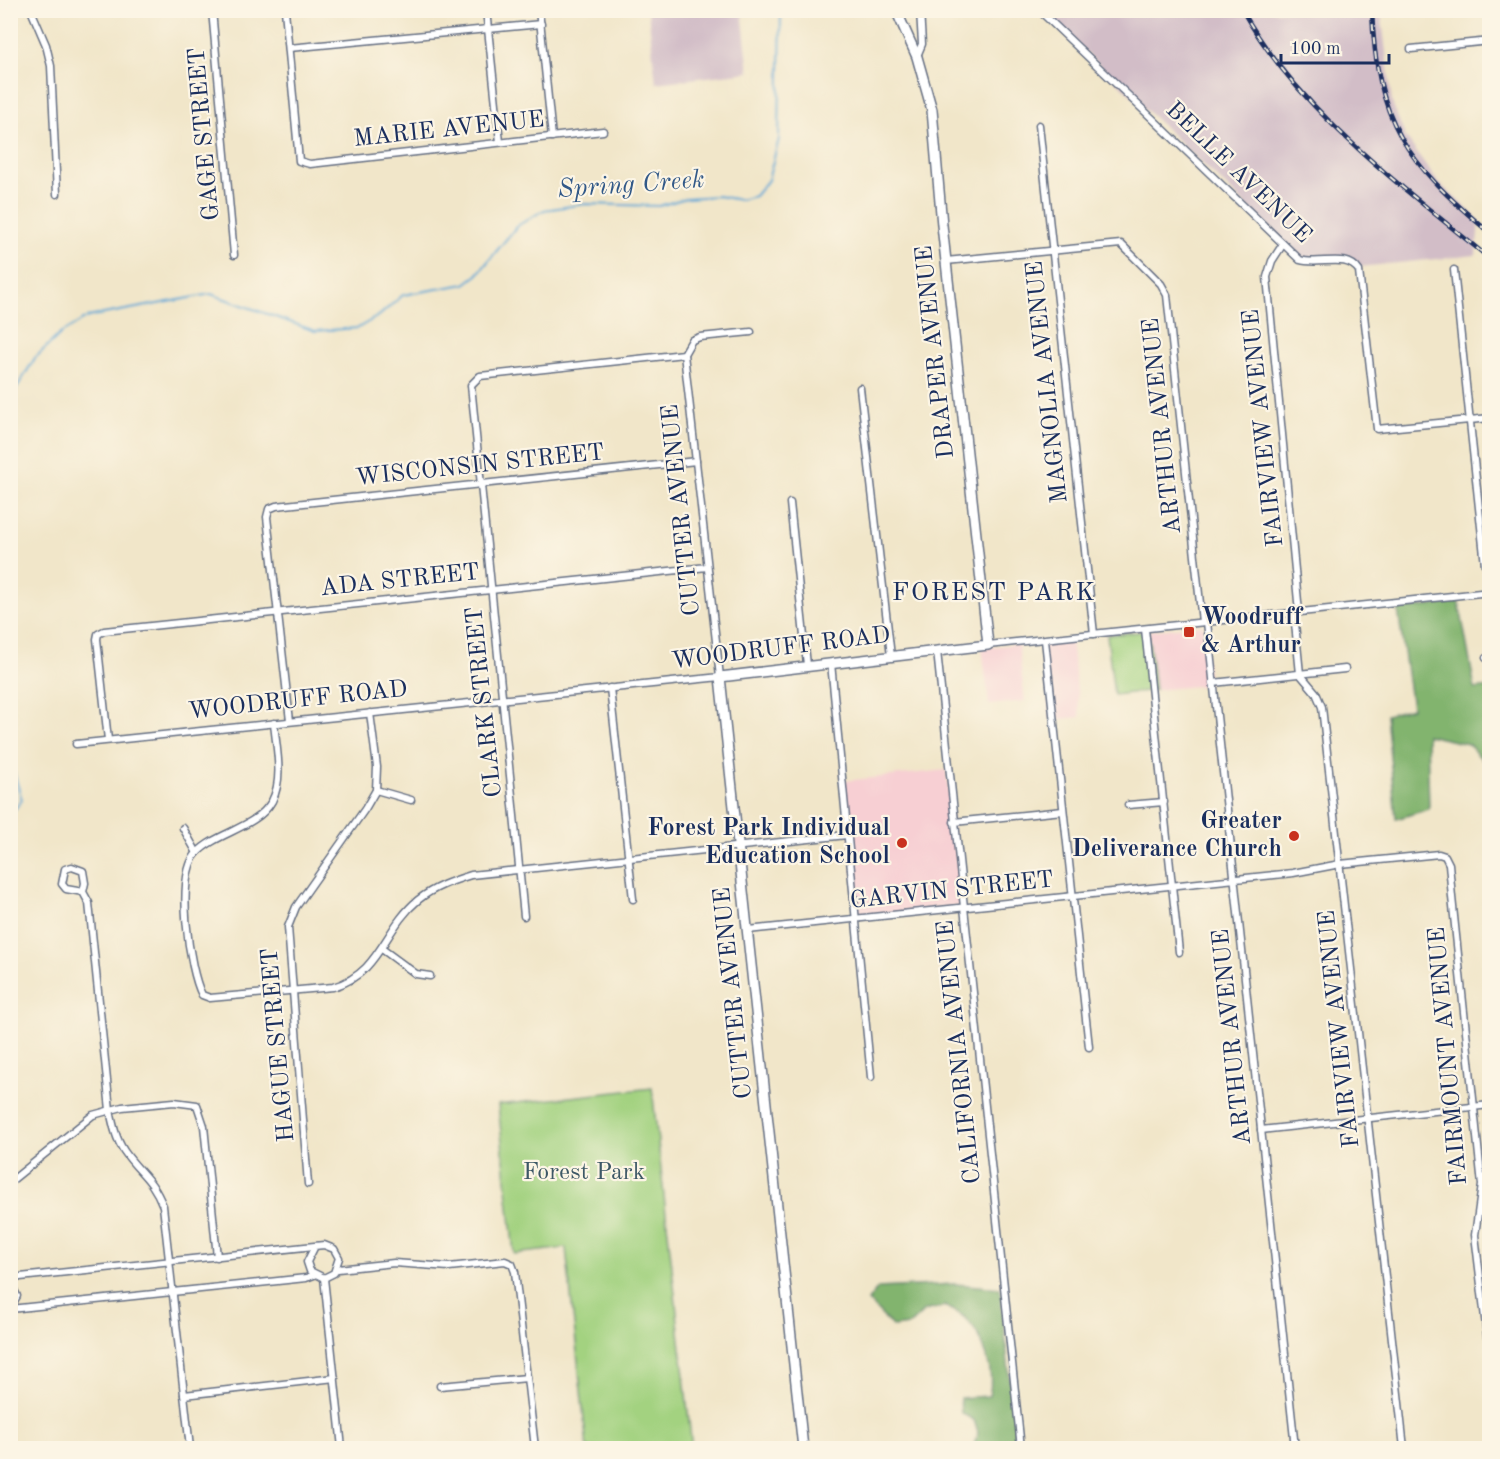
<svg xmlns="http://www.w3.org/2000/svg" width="1500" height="1459" font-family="'Old Standard TT',serif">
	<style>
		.built { fill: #f7cfd3 }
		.industrial { fill: #d2bdc7 }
		.green { fill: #a3d280; stroke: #5f806f; stroke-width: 1.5 }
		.forest { fill: #82b46e; stroke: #4e7266; stroke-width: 1.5 }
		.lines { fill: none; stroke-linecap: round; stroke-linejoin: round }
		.stream { stroke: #5ea7d6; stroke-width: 2 }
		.street-casing { stroke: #666f83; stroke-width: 9 }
		.secondary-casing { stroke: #666f83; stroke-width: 12 }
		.street { stroke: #fff; stroke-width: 6 }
		.secondary { stroke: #fff; stroke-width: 9 }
		.rail-casing { stroke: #1b2f5e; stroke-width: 4.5 }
		.rail { stroke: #fcf5e5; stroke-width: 2; stroke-dasharray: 7; stroke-linecap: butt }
		.poi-dot { fill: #c8321e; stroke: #fcf5e5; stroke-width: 2 }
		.labels { text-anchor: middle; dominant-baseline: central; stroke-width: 4.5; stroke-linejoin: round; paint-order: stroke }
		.street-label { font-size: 24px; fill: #1b2f5e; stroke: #fcf5e5 }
		.poi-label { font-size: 24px; font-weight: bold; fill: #1b2f5e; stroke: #fcf5e5; text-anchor: end }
		.park-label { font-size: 24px; fill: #3d5866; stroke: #fcf5e5 }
		.water-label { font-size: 26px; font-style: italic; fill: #325988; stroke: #fcf5e5 }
		.neighbourhood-label { font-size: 26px; letter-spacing: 1.5px; fill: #1b2f5e; stroke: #fcf5e5 }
	</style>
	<rect width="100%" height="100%" fill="#fcf5e5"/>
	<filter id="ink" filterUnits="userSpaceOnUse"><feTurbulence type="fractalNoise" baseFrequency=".0167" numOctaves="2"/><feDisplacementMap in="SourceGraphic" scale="12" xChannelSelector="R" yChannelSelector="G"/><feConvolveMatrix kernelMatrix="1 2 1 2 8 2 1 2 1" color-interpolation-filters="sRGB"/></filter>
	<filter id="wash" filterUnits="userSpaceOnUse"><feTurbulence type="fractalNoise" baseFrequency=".008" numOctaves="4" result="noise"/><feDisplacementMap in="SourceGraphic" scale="24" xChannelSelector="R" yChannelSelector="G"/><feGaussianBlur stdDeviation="1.35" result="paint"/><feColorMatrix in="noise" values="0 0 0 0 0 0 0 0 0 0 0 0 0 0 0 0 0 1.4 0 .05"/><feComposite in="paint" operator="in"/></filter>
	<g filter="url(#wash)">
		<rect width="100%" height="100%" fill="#f1e6c9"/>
		<g class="built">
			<polygon points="1203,625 1209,685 1155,690 1148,631"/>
			<polygon points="1071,639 1080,717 1050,720 1041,642"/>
			<polygon points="1018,644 1025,701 989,705 982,648"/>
			<polygon points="946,770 962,906 857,917 844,781"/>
		</g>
		<g class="industrial">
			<polygon points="648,11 742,11 749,72 656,83"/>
			<polygon points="1043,11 1381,11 1392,103 1405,136 1437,181 1479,220 1476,255 1359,267 1355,262 1344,258 1311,261 1301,258"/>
		</g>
		<g class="green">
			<polygon points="1148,631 1155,690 1114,695 1107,635"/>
			<polygon points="652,1088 692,1448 587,1448 566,1248 514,1254 498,1105"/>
		</g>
		<g class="forest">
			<polygon points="1459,602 1475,689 1489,687 1489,767 1468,744 1427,735 1429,809 1396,819 1386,715 1412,708 1398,610"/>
			<path d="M955,1284L1000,1288L1017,1448H973L978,1433L974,1420L961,1413L960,1398L989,1396C995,1372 984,1337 966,1319C961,1313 952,1310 945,1306L924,1311L909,1325L893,1327L868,1301L878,1288Z"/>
		</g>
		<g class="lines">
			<g class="stream">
				<polyline points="10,399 35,358 60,334 88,317 211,294 315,331 358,328 380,315 403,295 465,284 477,275 517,226 544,210 585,204 659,206 686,198 718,196 740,200 755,196 768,180 779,139 781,10"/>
				<polyline points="10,760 22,800 10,815"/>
			</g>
		</g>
	</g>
	<g filter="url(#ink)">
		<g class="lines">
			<defs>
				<g id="street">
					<polyline points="31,10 46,45 51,66 57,194"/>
					<polyline points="212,10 234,255"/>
					<polyline points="285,10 299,161 310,164 603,131"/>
					<polyline points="486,10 500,142"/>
					<polyline points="539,10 552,137"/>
					<path d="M1039,10L1300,260C1320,266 1347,252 1359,271L1377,429L1490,418"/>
					<polyline points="289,48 541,24"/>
					<polyline points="1411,49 1490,41"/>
					<polyline points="917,56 922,44 920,10"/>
					<polyline points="1039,125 1094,634"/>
					<polyline points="1283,244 1272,261 1267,277 1299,612"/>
					<polyline points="946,261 1121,244 1161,284 1167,295 1202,622"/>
					<polyline points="1454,270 1485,565 1490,572"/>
					<polyline points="860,388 891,656"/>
					<polyline points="790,503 807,665"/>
					<polyline points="1294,613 1300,674 1316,693 1322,707 1404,1448"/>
					<polyline points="1207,622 1295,1448"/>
					<polyline points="1145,629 1179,952"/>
					<polyline points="1045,640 1089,1047"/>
					<polyline points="988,645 1490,592"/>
					<polyline points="937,651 1021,1448"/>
					<polyline points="1486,658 1490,657"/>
					<polyline points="831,663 871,1077"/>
					<polyline points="1213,683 1345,669"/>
					<polyline points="610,688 633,899"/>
					<polyline points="290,721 267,517 269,509 276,506 696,461"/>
					<path d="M274,723C276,747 284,778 272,801C257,828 217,832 197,853C175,874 189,970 202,995L210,998L333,987C381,973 383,929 418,900C434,887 452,881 471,875L847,835"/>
					<polyline points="108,740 97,639 98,634 104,631 707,567"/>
					<polyline points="76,744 720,677 684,354"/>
					<polyline points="376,790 411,800"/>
					<polyline points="1128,805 1164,802"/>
					<polyline points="954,822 1063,811"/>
					<polyline points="183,828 197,853"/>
					<path d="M83,892L85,883L83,871L72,867L65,869L62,884L66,889L83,892L89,903L110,1110C113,1125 116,1139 124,1151C140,1174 152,1178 163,1206L190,1448"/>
					<polyline points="524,916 471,385 480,376 684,354 692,340 700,337 751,332"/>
					<polyline points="748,930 1293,873 1340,864 1439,854 1445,856 1449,864 1452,897 1482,1185 1475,1235 1490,1360"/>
					<polyline points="382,949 416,974 430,976"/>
					<polyline points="1261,1130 1490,1105"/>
					<polyline points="10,1182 93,1115 122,1107 174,1102 197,1105 204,1126 217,1257"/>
					<polyline points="308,1184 288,927 296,907 365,809 376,790 377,767 370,713"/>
					<polyline points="338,1269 394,1263 449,1267 505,1261 512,1264 515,1272 535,1448"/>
					<polyline points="324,1278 342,1448"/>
					<polyline points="10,1281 20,1277 324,1245 334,1249 339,1258 334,1273 324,1278 310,1271 307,1262 314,1248"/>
					<polyline points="10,1282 17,1296 10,1308"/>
					<polyline points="10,1309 306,1278 314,1275"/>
					<polyline points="440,1386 527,1378"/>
					<polyline points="184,1395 335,1378"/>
				</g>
				<polyline id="secondary" points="803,1448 720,677 988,645 942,225 932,110 917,57 896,10"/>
			</defs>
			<use href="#street" class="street-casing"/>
			<use href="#secondary" class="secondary-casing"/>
			<use href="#street" class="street"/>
			<use href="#secondary" class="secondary"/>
			<defs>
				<g id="rail">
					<path d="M1242,10C1301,114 1400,184 1490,259"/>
					<path d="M1372,10C1376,122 1406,163 1490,233"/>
				</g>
			</defs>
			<use href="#rail" class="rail-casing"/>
			<use href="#rail" class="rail"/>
		</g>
	</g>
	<g class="poi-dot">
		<rect x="1183" y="626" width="12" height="12" rx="3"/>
		<circle cx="1294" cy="836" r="6"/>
		<circle cx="902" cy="843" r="6"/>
	</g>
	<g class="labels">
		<g class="street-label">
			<text transform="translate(449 130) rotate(-6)">MARIE AVENUE</text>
			<text transform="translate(205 134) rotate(-95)">GAGE STREET</text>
			<text transform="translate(1238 173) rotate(44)">BELLE AVENUE</text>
			<text transform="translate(936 352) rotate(-96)">DRAPER AVENUE</text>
			<text transform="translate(1048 382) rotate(-96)">MAGNOLIA AVENUE</text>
			<text transform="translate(1163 426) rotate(-96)">ARTHUR AVENUE</text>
			<text transform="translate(1264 428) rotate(-96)">FAIRVIEW AVENUE</text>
			<text transform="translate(480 466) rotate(-6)">WISCONSIN STREET</text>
			<text transform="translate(682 510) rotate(-96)">CUTTER AVENUE</text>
			<text transform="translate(400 581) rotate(-6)">ADA STREET</text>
			<text transform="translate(781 649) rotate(-7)">WOODRUFF ROAD</text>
			<text transform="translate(298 701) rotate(-6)">WOODRUFF ROAD</text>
			<text transform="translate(485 702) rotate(-96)">CLARK STREET</text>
			<text transform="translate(952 891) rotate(-6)">GARVIN STREET</text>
			<text transform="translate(734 993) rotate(-96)">CUTTER AVENUE</text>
			<text transform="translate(1340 1029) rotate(-96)">FAIRVIEW AVENUE</text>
			<text transform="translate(1233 1037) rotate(-96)">ARTHUR AVENUE</text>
			<text transform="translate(279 1045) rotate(-95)">HAGUE STREET</text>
			<text transform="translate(960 1052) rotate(-96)">CALIFORNIA AVENUE</text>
			<text transform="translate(1449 1056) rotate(-95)">FAIRMOUNT AVENUE</text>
		</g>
		<g class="poi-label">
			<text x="1201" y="618" text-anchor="start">Woodruff<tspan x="1201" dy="28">&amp; Arthur</tspan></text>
			<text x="1282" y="822">Greater<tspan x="1282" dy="28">Deliverance Church</tspan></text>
			<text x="890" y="829">Forest Park Individual<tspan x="890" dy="28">Education School</tspan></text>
		</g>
		<g class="park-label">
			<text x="584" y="1173">Forest Park</text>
		</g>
		<g class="water-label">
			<text transform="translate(631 185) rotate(-4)">Spring Creek</text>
		</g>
		<g class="neighbourhood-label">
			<text x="994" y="593">FOREST PARK</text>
		</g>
	</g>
	<rect width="1500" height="1459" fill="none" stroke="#fcf5e5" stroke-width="36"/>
	<path d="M1281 54v9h108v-9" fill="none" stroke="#1b2f5e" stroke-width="3"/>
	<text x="1290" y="54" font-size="18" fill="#1b2f5e" stroke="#fcf5e5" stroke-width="4.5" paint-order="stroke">100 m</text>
</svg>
